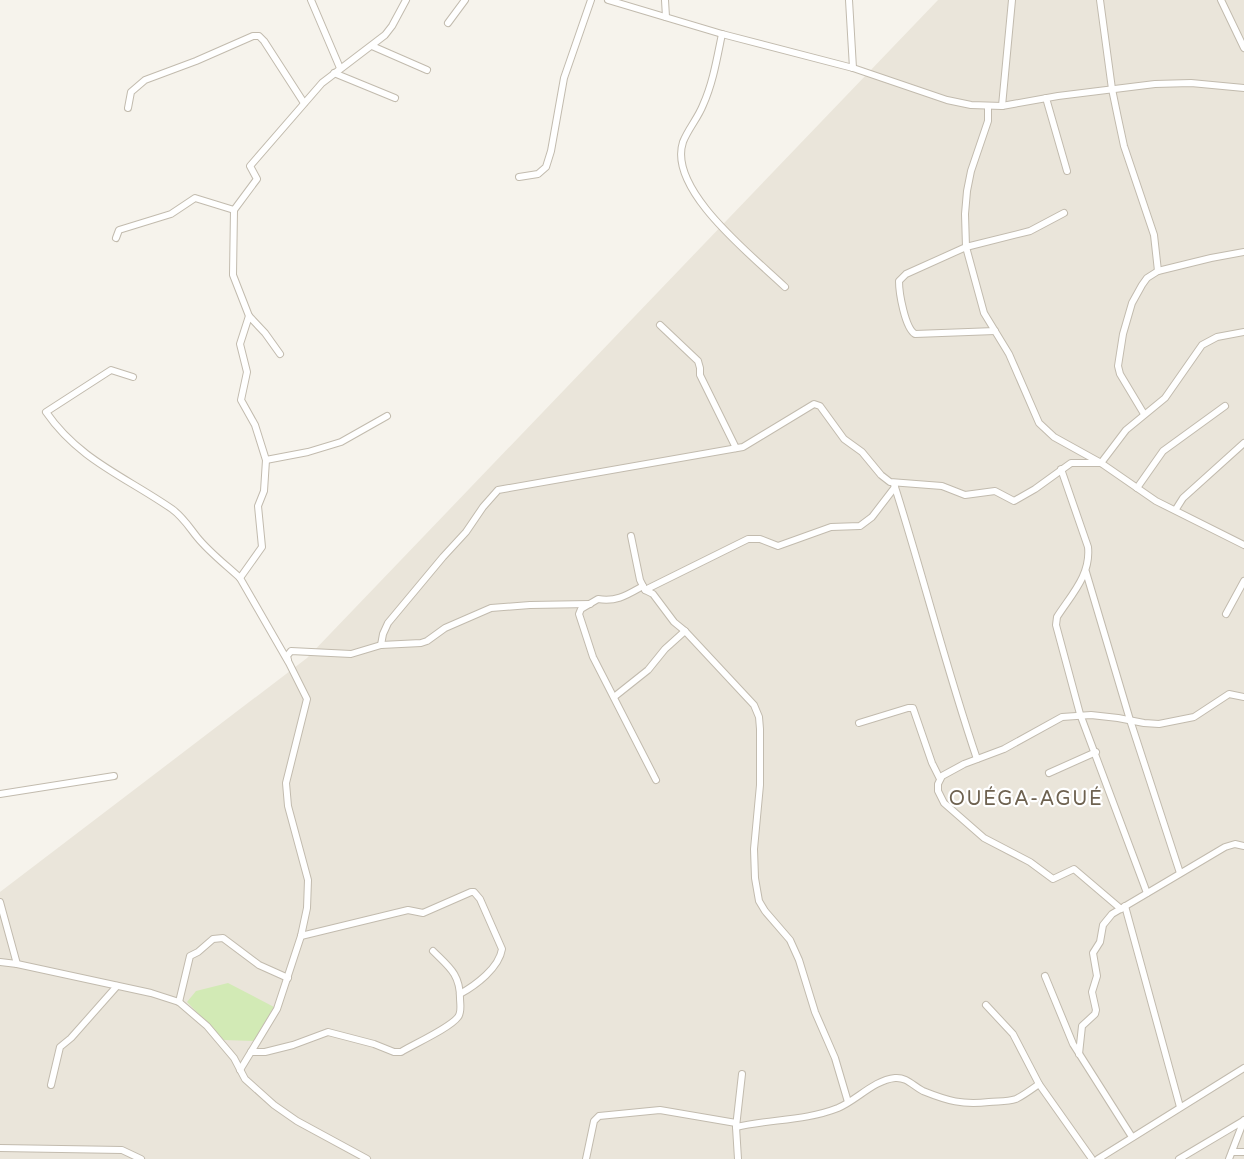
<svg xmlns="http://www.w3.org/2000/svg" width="1244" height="1159" font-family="'Varela Round',sans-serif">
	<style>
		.residential { fill: #eae5da }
		.green { fill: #d2eab5 }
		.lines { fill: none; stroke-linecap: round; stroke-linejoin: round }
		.street-casing { stroke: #c2bbae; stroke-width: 8 }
		.street { stroke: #fff; stroke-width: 6 }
		.labels { text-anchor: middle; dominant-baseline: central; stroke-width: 4.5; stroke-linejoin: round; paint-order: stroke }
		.quarter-label { font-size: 20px; letter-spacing: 1.5px; fill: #6e6250; stroke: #fff }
	</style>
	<rect width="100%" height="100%" fill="#f6f3ec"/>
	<polygon class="residential" points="938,0 1244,0 1244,1159 0,1159 0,892 307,658"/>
	<polygon class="green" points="228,983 274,1007 254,1041 224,1040 187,1002 196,991"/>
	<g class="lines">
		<defs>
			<g id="street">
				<polyline points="311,0 340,68"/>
				<polyline points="608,0 722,34 853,68 947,100 971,105 1002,106 1058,96 1155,84 1191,83 1244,88"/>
				<polyline points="665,0 666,17"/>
				<polyline points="849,0 853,68"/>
				<polyline points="1100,0 1112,89 1118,118 1124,146 1154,235 1158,271"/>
				<polyline points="1221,0 1244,48"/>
				<polyline points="448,23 465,0"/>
				<path d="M722,34C717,58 713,83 703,105C698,118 688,129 683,142C667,190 754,257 785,287"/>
				<polyline points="372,46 427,70"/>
				<polyline points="334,73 395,98"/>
				<polyline points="1046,98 1067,171"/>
				<polyline points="1002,106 1012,0"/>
				<polyline points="988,107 988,121 971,171 967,191 965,214 966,247 984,313 1009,354 1039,423 1054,437 1101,463 1156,501 1244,545"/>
				<polyline points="128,108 131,92 145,80 196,61 253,36 259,36 264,41 304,103"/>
				<polyline points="519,177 538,174 546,167 551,151 564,78 591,0"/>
				<polyline points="116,238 119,230 171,214 195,198 234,210"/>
				<polyline points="249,316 233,275 234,210 257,179 250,166 322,83 385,35 392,26 406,0"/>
				<polyline points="660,325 698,361 700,368 700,375 736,448"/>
				<path d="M995,331L915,334C905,328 899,293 899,281L906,274L966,247L1030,231L1064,213"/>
				<path d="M133,377L111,370L46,412C79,460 126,477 172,509C183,517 189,527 197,537C209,552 226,565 240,578"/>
				<polyline points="1144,414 1120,374 1118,366 1123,334 1132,303 1142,285 1147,278 1158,271 1211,258 1244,252"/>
				<polyline points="266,460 308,452 341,442 387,416"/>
				<polyline points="1101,463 1126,430 1165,398 1202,345 1217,337 1244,332"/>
				<path d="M1061,469L1088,547C1091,575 1071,595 1057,617L1056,625L1080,714L1147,893"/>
				<path d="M894,484C923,575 946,668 977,759"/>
				<polyline points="1137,488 1163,451 1225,406"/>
				<polyline points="1176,509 1183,498 1244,443"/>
				<polyline points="631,536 640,580 645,590 653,594 674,622 685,631 754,705 759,717 760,729 760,785 754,849 755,878 759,901 765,911 790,940 799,960 815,1012 835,1058 848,1102"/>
				<polyline points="1086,572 1130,720 1180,873"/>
				<path d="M643,586C627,595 617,602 598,599L581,609L579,614L593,657L656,780"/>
				<polyline points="645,590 748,539 760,539 778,546 831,527 860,526 872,517 895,487"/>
				<polyline points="1226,614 1244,581"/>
				<polyline points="381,645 383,634 388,623 443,557 466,532 483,507 498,490 743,447 814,404 820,406 844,439 862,452 881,475 890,482 942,486 965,495 995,491 1014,501 1035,489 1071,463 1101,463"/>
				<polyline points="288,660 287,656 291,651 351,654 381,645 421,643 427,641 445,628 491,608 530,605 590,604"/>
				<polyline points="614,697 648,670 665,649 685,631"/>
				<polyline points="859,723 908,708 913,708 932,763 940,779"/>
				<polyline points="1049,773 1096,752"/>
				<polyline points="0,794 114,776"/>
				<polyline points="0,902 17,964"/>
				<polyline points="1125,906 1180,1107"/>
				<polyline points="1121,909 1074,869 1053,879 1030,862 984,838 944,803 938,791 938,784 942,776 964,764 1004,749 1062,717 1091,715 1118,718 1144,723 1159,724 1194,717 1229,694 1244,697"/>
				<path d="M301,936L408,910L423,913L471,892H474L480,899L502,949C499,968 476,985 460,994"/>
				<polyline points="0,962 17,964 151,993 179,1002 207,1026 234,1058 245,1079 274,1105 297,1121 367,1159"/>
				<polyline points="1045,976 1073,1044 1132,1137"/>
				<polyline points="179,1002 190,956 198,952 213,939 223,938 259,965 288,978"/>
				<polyline points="986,1005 1013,1034 1039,1084 1092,1159"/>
				<path d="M251,1052H265L293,1045L328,1032L374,1044L394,1052H401C414,1044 450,1028 458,1017C462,1012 460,1004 460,998C460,974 449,967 433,951"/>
				<polyline points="1079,1054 1082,1026 1095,1014 1096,1010 1092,992 1097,976 1093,953 1100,942 1103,925 1112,914 1225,847 1235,844 1244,846"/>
				<polyline points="240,1070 277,1009 301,936 307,908 308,880 288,806 286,783 307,699 289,663 240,578 262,547 258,506 264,491 266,460 255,425 241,400 247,372 240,344 249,316 265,333 280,354"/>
				<polyline points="51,1085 60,1047 71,1038 117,986"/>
				<path d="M736,1127C770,1119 805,1121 838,1108C857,1100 874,1080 895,1078C907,1077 913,1086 923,1091C948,1101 962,1105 989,1102C998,1101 1007,1102 1016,1099C1024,1095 1032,1089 1039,1084"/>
				<polyline points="0,1148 122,1150 141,1159"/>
				<polyline points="1232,1152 1244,1152"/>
				<polyline points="586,1159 594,1121 599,1116 660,1110 736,1123"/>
				<polyline points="738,1159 736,1127 742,1074"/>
				<polyline points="1098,1159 1244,1068"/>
				<polyline points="1179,1159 1243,1121"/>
				<polyline points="1229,1159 1244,1120"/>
			</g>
		</defs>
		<use href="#street" class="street-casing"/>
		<use href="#street" class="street"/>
	</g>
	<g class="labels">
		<g class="quarter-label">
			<text x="1026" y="799">OUÉGA-AGUÉ</text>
		</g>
	</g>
</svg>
